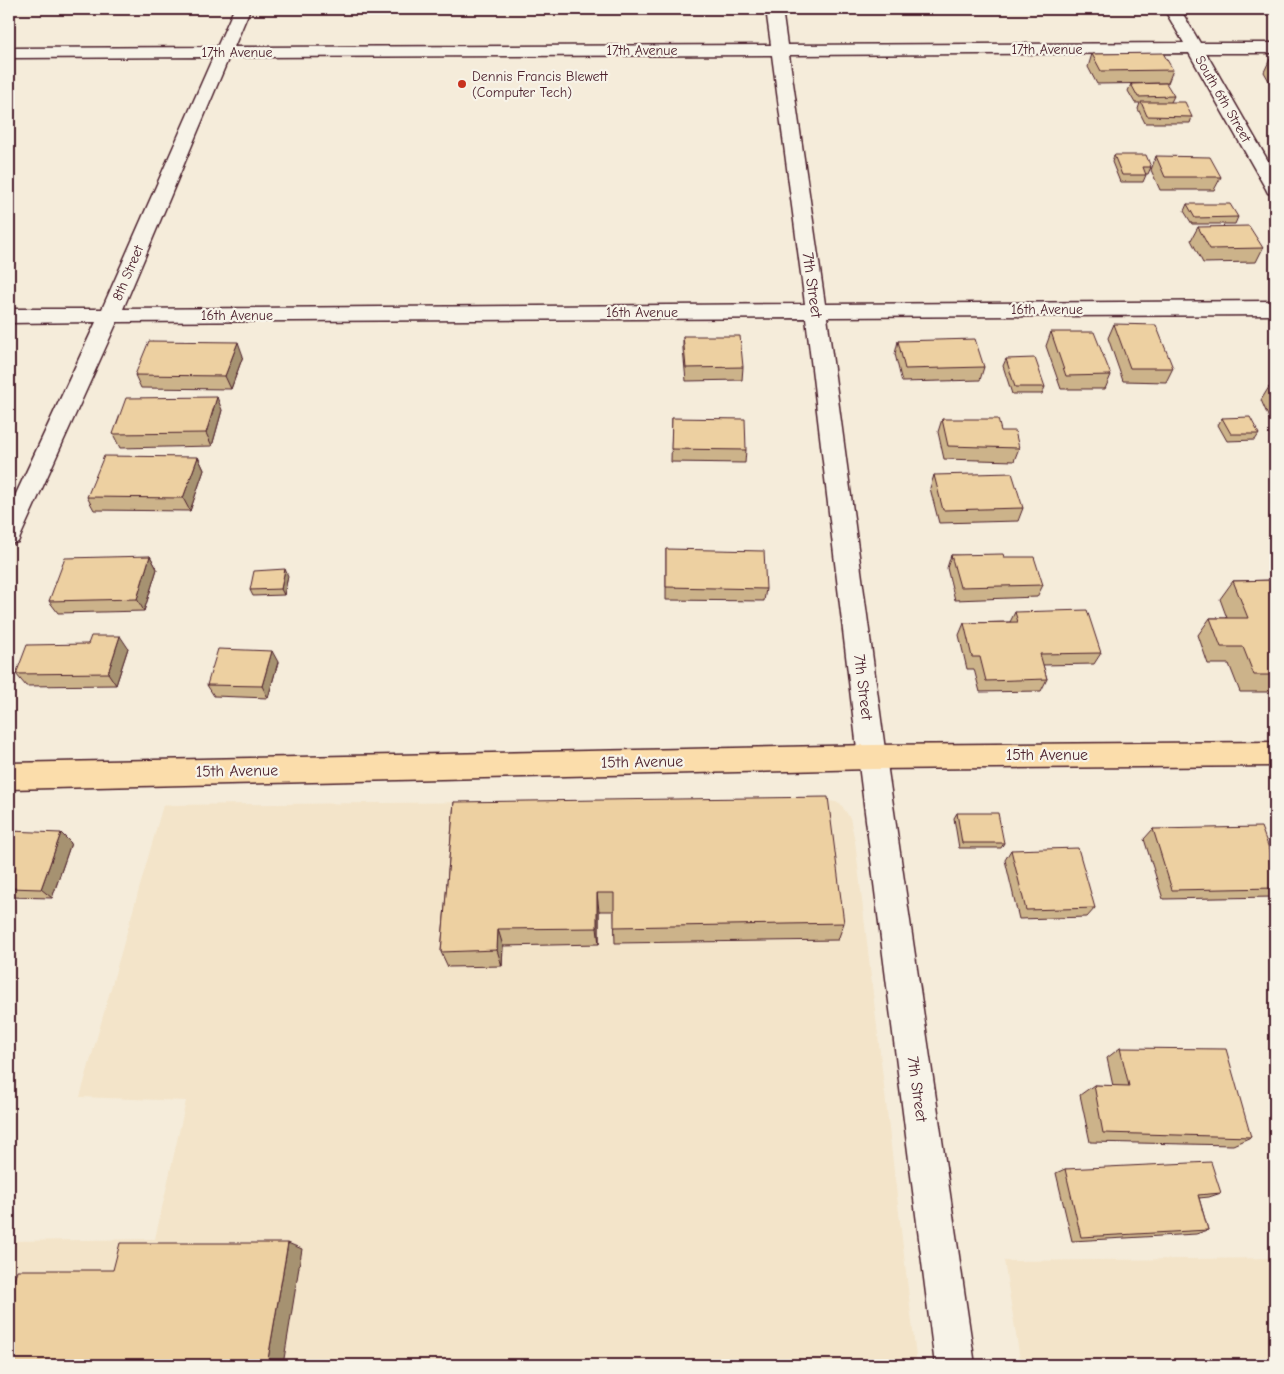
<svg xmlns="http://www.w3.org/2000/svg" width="1284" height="1374" font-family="'Comic Neue',sans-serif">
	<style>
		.built { fill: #f3e4c9 }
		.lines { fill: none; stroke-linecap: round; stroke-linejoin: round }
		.minor-casing { stroke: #4a1f2b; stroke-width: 3 }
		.major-casing { stroke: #4a1f2b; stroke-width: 3 }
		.minor { fill: #f7f3e8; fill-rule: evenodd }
		.major { fill: #fbddab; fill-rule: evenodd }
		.wall { fill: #ccb38a; stroke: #4a1f2b }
		.shaded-wall { fill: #a69271; stroke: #4a1f2b }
		.building { fill: #edd0a1; stroke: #4a1f2b }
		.poi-dot { fill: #c8321e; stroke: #f7f3e8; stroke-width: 2 }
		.labels { text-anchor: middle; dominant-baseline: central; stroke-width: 4.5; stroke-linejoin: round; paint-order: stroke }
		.far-street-label { font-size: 14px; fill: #4a1f2b; stroke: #f7f3e8 }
		.far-poi-label { font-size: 14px; fill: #4a1f2b; stroke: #f7f3e8; text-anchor: start }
		.street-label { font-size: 16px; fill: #4a1f2b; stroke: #f7f3e8 }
	</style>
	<rect width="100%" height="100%" fill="#f5ecda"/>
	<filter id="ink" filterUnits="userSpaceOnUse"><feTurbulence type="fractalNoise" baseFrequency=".02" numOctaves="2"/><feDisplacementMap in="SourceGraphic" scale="10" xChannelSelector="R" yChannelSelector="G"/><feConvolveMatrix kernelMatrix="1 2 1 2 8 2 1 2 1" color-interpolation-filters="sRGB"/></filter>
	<g filter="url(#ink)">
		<g class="built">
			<polygon points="820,799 840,803 850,818 855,841 917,1365 9,1365 9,1241 155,1239 186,1101 80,1097 163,805"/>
			<polygon points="1275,1258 1275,1365 1021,1365 1004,1261"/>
		</g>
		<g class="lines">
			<defs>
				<path id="minor" d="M234,9H250L234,47L771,45L766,9H782L787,45L1184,43L1164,9H1180L1200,43H1275V53H1206L1275,173V195L1268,193L1266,189L1189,53L789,55L825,304L1275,301V315L827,317L886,757L975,1365H935L858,757L806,318L117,322L21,535L18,542L9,544V509L96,322L9,323V309H102L213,57L9,58V48L217,47ZM772,55L805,304L123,309L229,57Z"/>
				<polygon id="major" points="1275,742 1275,766 872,769 9,789 9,763 872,745"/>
			</defs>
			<use href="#minor" class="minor-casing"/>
			<use href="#major" class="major-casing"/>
			<use href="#minor" class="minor"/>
			<use href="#major" class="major"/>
		</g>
		<g class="wall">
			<polygon points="1092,54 1173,70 1168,83 1097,84 1088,67"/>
			<polygon points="1270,59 1275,59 1275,90 1274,90 1264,72"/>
			<polygon points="1131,84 1174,96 1171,102 1192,117 1190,123 1145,123 1138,109 1140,103 1135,103 1128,91"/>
			<polygon points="1114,155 1151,167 1148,174 1145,174 1146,175 1143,182 1120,182 1112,162"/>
			<polygon points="1156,156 1221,177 1214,190 1160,190 1151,170"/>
			<polygon points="1187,204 1238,217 1235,224 1192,224 1184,211"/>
			<polygon points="1198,227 1263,248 1256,262 1203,263 1191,240"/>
			<polygon points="1114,324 1173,368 1166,382 1123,381 1108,338"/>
			<polygon points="1051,332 1111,375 1105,389 1061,389 1046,346"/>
			<polygon points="683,336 743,367 742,380 686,381 683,349"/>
			<polygon points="898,341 984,367 980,380 902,382 895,354"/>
			<polygon points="243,356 231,389 141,388 135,375"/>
			<polygon points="1006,359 1045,387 1042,394 1012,394 1003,366"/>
			<polygon points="1269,387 1275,387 1275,432 1261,400"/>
			<polygon points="222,410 212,446 120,448 113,434"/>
			<polygon points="672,418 746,450 745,463 671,462"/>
			<polygon points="1222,418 1259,434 1255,440 1227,441 1218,425"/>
			<polygon points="942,419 1019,448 1014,461 944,459 938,432"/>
			<polygon points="198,457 204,470 190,511 94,510 87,497"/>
			<polygon points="934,475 1023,508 1018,521 939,523 930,488"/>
			<polygon points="666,549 766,589 764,601 666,600"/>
			<polygon points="951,555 1004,557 1043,585 1037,597 955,600 947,568"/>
			<polygon points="150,556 157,569 144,611 58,613 49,601"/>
			<polygon points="288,576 284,595 253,596 250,590"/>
			<polygon points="1275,580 1275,692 1240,692 1229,664 1208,664 1198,635 1210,618 1227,618 1220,599 1233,581"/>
			<polygon points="1015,612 1101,653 1094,664 1043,665 1047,679 1041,691 980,692 974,669 967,669 959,635 964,623 1010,622"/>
			<polygon points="88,644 128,648 116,685 26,686 16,674"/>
			<polygon points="278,662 268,698 214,696 207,685"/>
			<polygon points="454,802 844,923 838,940 615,943 614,911 599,911 599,944 503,946 502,966 448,967 441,952"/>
			<polygon points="957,813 1004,843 1001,848 959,848 954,818"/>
			<polygon points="1153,829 1275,864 1275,895 1273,897 1163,899 1144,839"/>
			<polygon points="9,831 71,843 52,898 9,897"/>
			<polygon points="1011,850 1095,908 1087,917 1019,919 1005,860"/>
			<polygon points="1120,1048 1251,1137 1233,1145 1090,1142 1080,1095 1094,1085 1113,1086 1107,1058"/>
			<polygon points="1065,1169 1221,1193 1209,1197 1199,1198 1208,1230 1196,1234 1072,1241 1056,1173"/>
		</g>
		<g class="shaded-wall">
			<polygon points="238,342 243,356 231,389 225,376"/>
			<polygon points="217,397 222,410 212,446 206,433"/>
			<polygon points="198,457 204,470 190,511 183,498"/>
			<polygon points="150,556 157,569 144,611 137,599"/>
			<polygon points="285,569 288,576 284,595 281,589"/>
			<polygon points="120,636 128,648 116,685 108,673"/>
			<polygon points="272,651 278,662 268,698 262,686"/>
			<polygon points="61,833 71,843 52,898 41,889"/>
			<polygon points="597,893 599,911 599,944 597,928"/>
			<polygon points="498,929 503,946 502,966 497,950"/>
			<polygon points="9,1002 13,1005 9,1019"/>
			<polygon points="288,1243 302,1249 283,1365 267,1365"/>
		</g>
		<g class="building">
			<polygon points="1163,53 1173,70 1101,71 1092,54"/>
			<polygon points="1270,59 1275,59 1275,68"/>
			<polygon points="1166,83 1174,96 1138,97 1131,84"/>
			<polygon points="1141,102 1185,102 1192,117 1147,116"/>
			<polygon points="1114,155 1146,155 1151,167 1143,167 1146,175 1122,175"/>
			<polygon points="1156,156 1210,157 1221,177 1165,177"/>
			<polygon points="1187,204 1230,204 1238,217 1195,218"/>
			<polygon points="1249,226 1263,248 1210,249 1198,227"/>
			<polygon points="1114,324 1156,325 1173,368 1130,368"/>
			<polygon points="1051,332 1094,332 1111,375 1066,376"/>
			<polygon points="683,336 740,336 743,367 686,368"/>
			<polygon points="975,339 984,367 905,369 898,341"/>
			<polygon points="149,341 238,342 225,376 135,375"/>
			<polygon points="1035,358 1045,387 1015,387 1006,359"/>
			<polygon points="1269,387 1275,387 1275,401"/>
			<polygon points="217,397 206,433 113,434 126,398"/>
			<polygon points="1250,417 1259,434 1231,434 1222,418"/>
			<polygon points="672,418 745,419 746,450 671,449"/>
			<polygon points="942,419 998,419 1001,431 1015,431 1019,448 948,446"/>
			<polygon points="104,456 198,457 183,498 87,497"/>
			<polygon points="1012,473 1023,508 943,510 934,475"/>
			<polygon points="666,549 764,551 766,589 666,587"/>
			<polygon points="1003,554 1004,557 1034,557 1043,585 960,587 951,555"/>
			<polygon points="150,556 137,599 49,601 65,558"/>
			<polygon points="285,569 281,589 250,590 254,571"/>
			<polygon points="1275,580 1275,675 1254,675 1243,647 1221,647 1210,618 1248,618 1233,581"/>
			<polygon points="1087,610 1101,653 1040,654 1047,679 986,681 980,657 972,657 964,623 1018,622 1015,612"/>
			<polygon points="91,636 120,636 108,673 16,674 27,645 88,644"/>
			<polygon points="218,649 272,651 262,686 207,685"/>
			<polygon points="828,797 844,923 614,927 614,893 597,893 597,928 498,929 497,950 441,952 454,802"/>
			<polygon points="957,813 998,813 1004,843 962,843"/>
			<polygon points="1261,827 1275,864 1275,888 1172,890 1153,829"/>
			<polygon points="9,831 61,833 41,889 9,888"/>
			<polygon points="1078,848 1095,908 1026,910 1011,850"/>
			<polygon points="1120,1048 1226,1049 1251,1137 1103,1133 1094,1085 1129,1086"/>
			<polygon points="1211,1162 1221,1193 1198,1195 1208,1230 1081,1237 1065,1169"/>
			<polygon points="120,1243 288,1243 267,1365 9,1365 9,1298 17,1270 113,1270"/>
		</g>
	</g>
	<circle class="poi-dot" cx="462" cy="84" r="5"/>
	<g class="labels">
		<g class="far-street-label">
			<text x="1047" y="49">17th Avenue</text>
			<text x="642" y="50">17th Avenue</text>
			<text x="237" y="52">17th Avenue</text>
			<text transform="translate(1223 99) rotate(60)">South 6th Street</text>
			<text transform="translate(128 273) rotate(-67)">8th Street</text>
			<text x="1047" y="309">16th Avenue</text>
			<text x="642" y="312">16th Avenue</text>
			<text x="237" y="315">16th Avenue</text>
		</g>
		<g class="far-poi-label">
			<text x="472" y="76">Dennis Francis Blewett<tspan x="472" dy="16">(Computer Tech)</tspan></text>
		</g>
		<g class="street-label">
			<text transform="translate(812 285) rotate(82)">7th Street</text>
			<text transform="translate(863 687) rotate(83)">7th Street</text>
			<text x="1047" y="755">15th Avenue</text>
			<text transform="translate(642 762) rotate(-1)">15th Avenue</text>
			<text transform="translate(237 771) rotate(-1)">15th Avenue</text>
			<text transform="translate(917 1089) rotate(82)">7th Street</text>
		</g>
	</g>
	<rect width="1284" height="1374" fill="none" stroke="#f7f3e8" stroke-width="30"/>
	<rect x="15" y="15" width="1254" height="1344" fill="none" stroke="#4a1f2b" stroke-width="2" filter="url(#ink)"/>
</svg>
